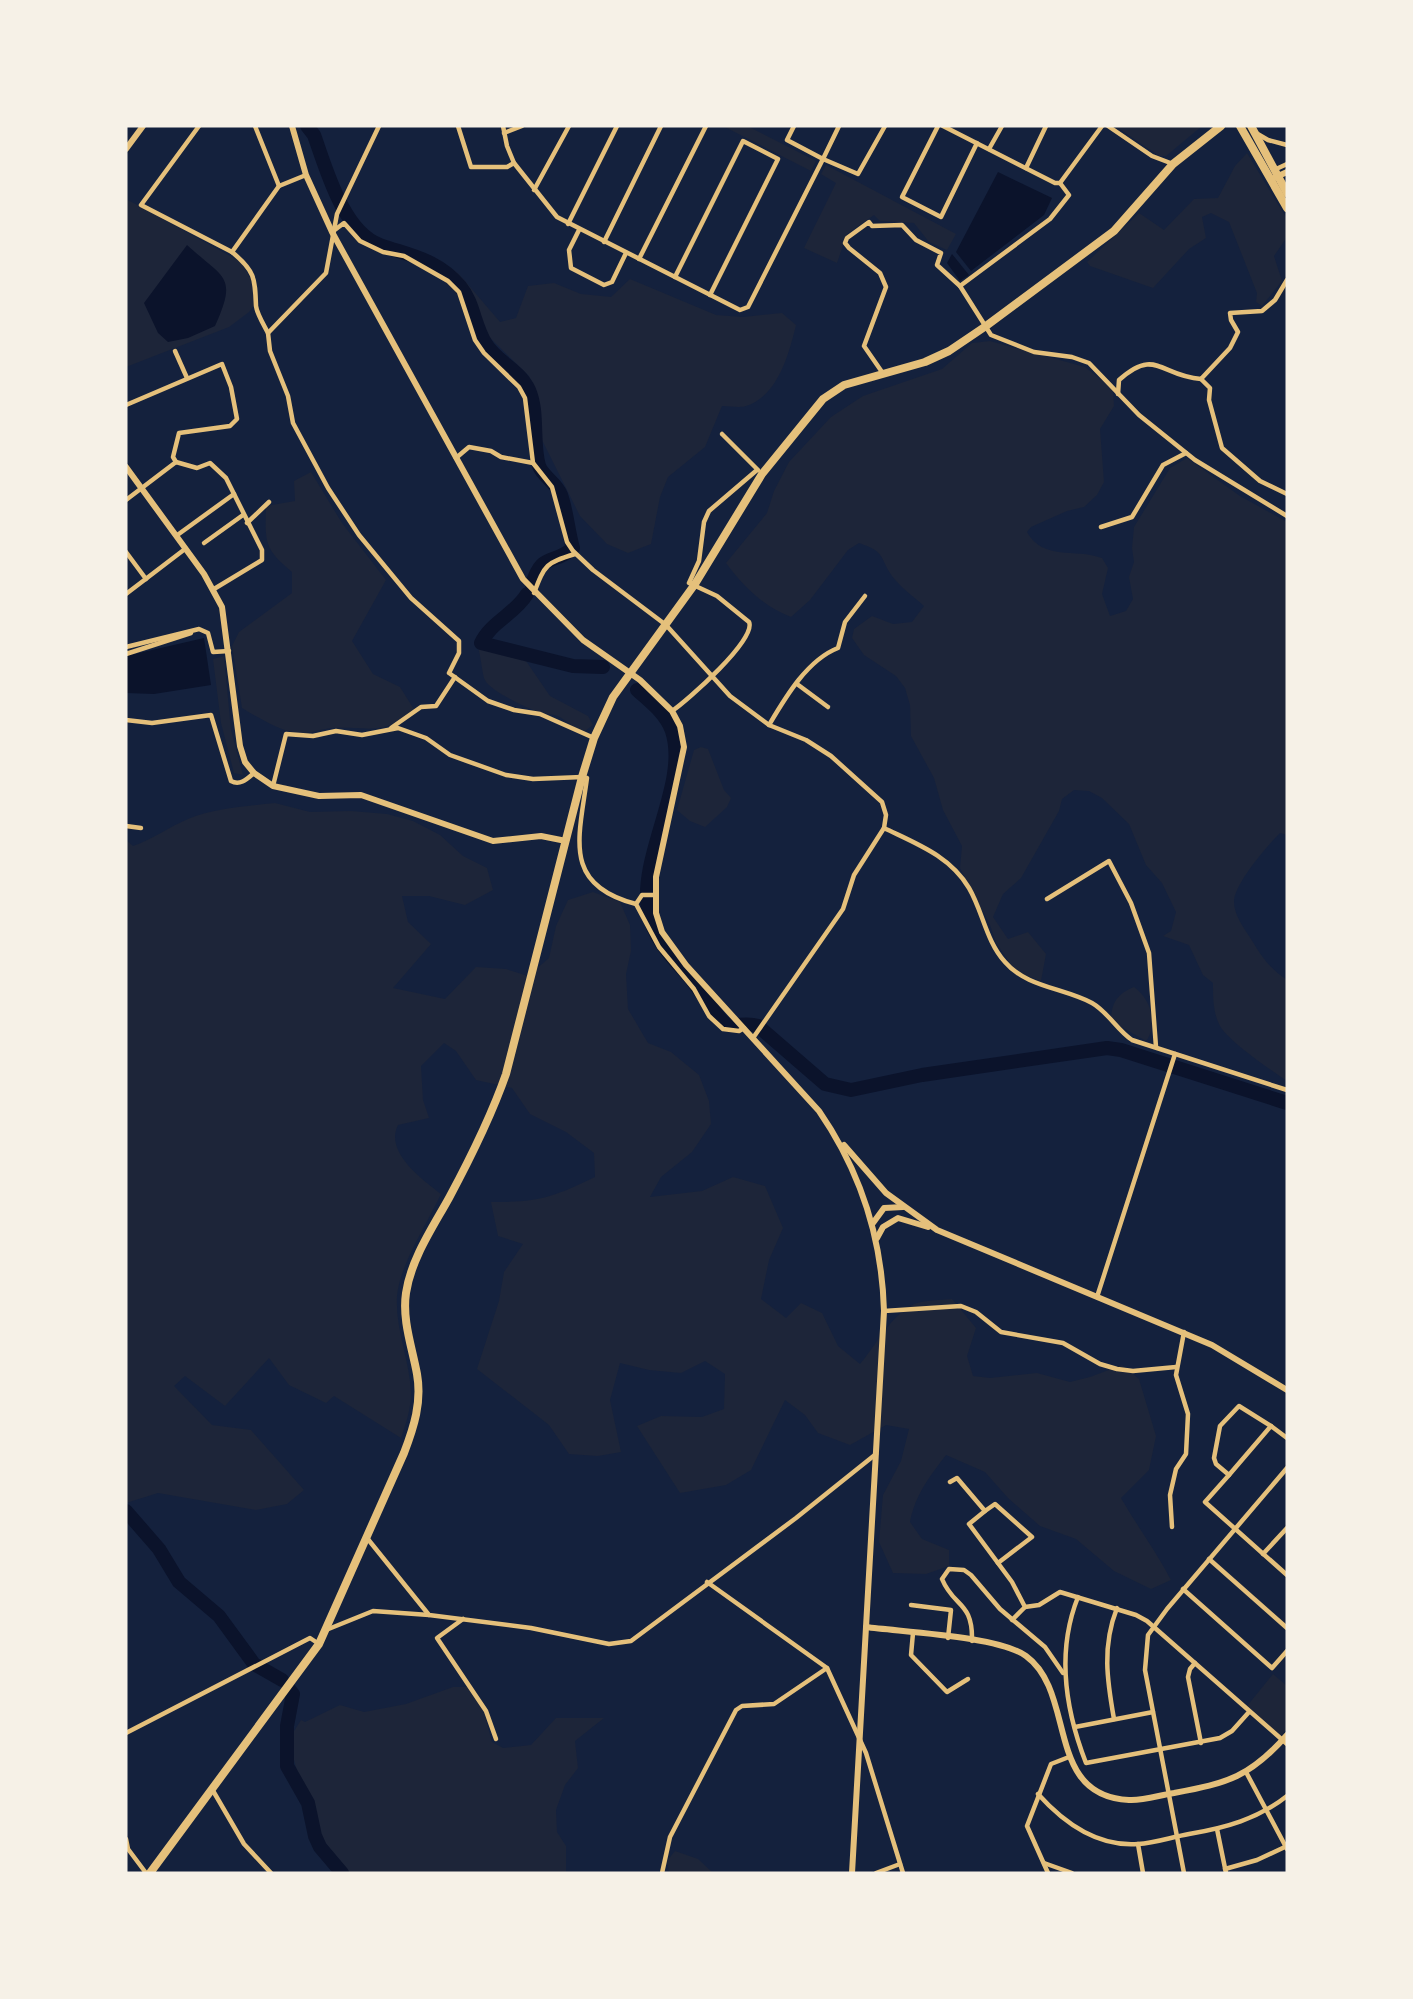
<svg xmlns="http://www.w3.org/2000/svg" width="1413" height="1999" viewBox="0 0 1413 1999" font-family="Manrope,sans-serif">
  <rect width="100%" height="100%" fill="#14213d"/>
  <g fill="#1d2539">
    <path d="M723 126H747L816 161 811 171Z"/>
    <path d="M1115 126H1202L1166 156H1159Z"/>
    <path d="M1247 153 1287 219V237L1274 256 1282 281 1262 306 1256 302 1257 293 1229 222 1211 213 1202 217 1206 238 1189 249 1153 288 1090 266 1087 262 1139 213 1164 230 1194 199 1218 198 1235 166Z"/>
    <path d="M826 165 956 234 947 250 929 242 914 223 880 221 874 215 847 234 837 263 804 248 836 183 821 174Z"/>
    <path d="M126 199 241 262 253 283 255 304 249 312 229 327 126 367Z"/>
    <path d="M441 261 459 274 500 322 516 318 528 286 554 283 581 294 611 297 630 279 716 315 743 317 782 313 796 325C789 354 778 396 746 406 740 408 729 406 722 406L705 447 668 477 660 497 651 544 628 553 607 544 580 516 536 428 537 399 529 376 481 329 459 297 436 273Z"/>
    <path d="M990 341 1085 367 1113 389 1114 406 1100 429 1104 482 1097 495 1084 507 1067 511 1031 527 1027 532C1043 561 1075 548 1102 558L1108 568 1102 594 1110 616 1126 611 1133 599 1129 577 1134 562 1132 548 1134 527 1170 468 1187 458 1240 496 1287 522V835L1280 833C1267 846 1234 884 1234 902 1234 915 1244 928 1251 939 1262 957 1269 968 1287 980V1081C1272 1071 1225 1039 1219 1024 1213 1012 1213 996 1213 983L1203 975 1189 945 1163 936 1171 931 1176 912 1162 883 1146 865 1129 824 1102 798 1089 791 1074 790 1062 799 1059 811 1021 878 1003 894 993 917 1008 939 1028 932 1046 954 1041 981 1016 972 996 943 990 925 960 868 962 846 943 810 934 778 911 736 910 705 905 688 896 676 864 655 852 638 854 629 872 616 893 624 912 622 924 606C914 597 900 587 892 576 879 557 886 552 859 543L848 550 810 600 791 617C763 606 744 587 726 563L767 513 774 491 789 462 831 417 863 396 942 369 972 343Z"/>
    <path d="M311 472 342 523 386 580 352 641 373 674 400 687 415 711C378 737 371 726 332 728 320 729 307 735 296 733 276 729 259 718 242 708L232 646 239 632 292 593V572C264 549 265 542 266 506L295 501 294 481Z"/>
    <path d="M477 644 524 658 550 696 588 716 593 725 585 731C571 728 569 722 558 716 552 714 545 714 539 712 527 708 490 691 485 680 482 674 481 655 477 644Z"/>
    <path d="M224 656 231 730 243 775 234 773 221 723 213 659Z"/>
    <path d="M701 747 708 749 724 790 731 798 727 807 705 827 690 821 677 810 694 750Z"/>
    <path d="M275 803 310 812 351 811 387 814 413 821 440 835 463 856 487 868 493 890 465 905 429 896H402L408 922 431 944 393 988 445 999 476 967 506 969 528 976 549 958 556 926 568 900 593 892 620 902 630 925 631 951 626 974 628 1009 648 1043 671 1052 699 1075 709 1101 711 1124 692 1152 661 1177 650 1197 702 1191 733 1177 765 1186 783 1228 769 1260 761 1299 786 1318 801 1303 822 1313 838 1346 860 1364C877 1344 890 1316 914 1304 924 1300 941 1300 952 1299L976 1328 967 1356 973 1376 990 1378 1037 1373 1070 1382 1090 1377 1122 1365 1139 1379 1156 1436 1149 1470 1121 1498C1137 1526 1156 1551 1171 1580L1151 1589 1114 1571 1076 1539 1040 1526 1008 1498 985 1472 946 1455C930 1476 915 1495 910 1522L922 1539 949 1550V1566L926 1574 893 1573 879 1542 883 1495 901 1461 909 1429 886 1425 850 1445 818 1433 805 1415 785 1400 751 1470 726 1485 680 1493 637 1426 661 1416 702 1417 724 1409 725 1374 705 1361 681 1373 649 1370 620 1363 610 1400 621 1452 598 1456 569 1454 549 1425 477 1369 499 1301 504 1272 523 1244 498 1236 491 1202C540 1202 551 1198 595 1177L594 1153 566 1132 530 1114 512 1088 476 1080 456 1051 444 1043 421 1066 423 1100 429 1118 398 1125C384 1152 423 1180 441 1194 427 1224 400 1264 397 1296 395 1330 410 1360 411 1393 411 1409 406 1424 401 1438L334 1396 326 1403 289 1385 269 1358 225 1406 185 1376 174 1386 212 1425 251 1430 304 1490 287 1504 256 1510 158 1493 126 1503V840L133 846C153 839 169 827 188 819 214 808 247 806 275 803Z"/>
    <path d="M1134 987C1150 998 1159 1024 1146 1041L1111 1021C1111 1003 1117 994 1134 987Z"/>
    <path d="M1273 1674 1287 1686V1729L1281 1736 1247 1706Z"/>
    <path d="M453 1687H469L484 1713 492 1742 503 1748 531 1745 556 1718H604L575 1741 578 1768 565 1785 556 1810 557 1832 566 1846V1873H341C311 1837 300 1784 289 1739L301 1720 305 1722 340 1705 364 1712 406 1704Z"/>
    <path d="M675 1851 698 1859 713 1873H669L667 1861Z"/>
  </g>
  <g fill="#0b132b">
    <path d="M998 172 1052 198 1044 215 971 271 956 252Z"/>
    <path d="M187 245C224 279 238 275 215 326L188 338 168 342 158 333 144 303Z"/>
    <path d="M952 254 969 275 960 281 947 263Z"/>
    <path d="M204 638 211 685 154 694 126 693V656Z"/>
  </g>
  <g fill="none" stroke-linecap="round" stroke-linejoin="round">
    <g stroke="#0b132b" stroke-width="14">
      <path d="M307 126 314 135C326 168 343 232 380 245 411 256 437 259 460 286 474 303 474 325 486 344 497 362 519 369 529 390 539 413 532 442 539 466 543 477 557 483 561 495 567 512 568 531 573 548 553 566 542 551 532 585"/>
      <path d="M527 594C515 614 491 622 481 643L573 666 603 667"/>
      <path d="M637 690C650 701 666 714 672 731 689 783 639 854 648 910 652 936 671 957 688 975 697 985 719 1022 727 1024 737 1027 746 1022 758 1026L825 1084 851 1090 922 1075 1107 1048 1121 1050 1287 1103"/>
      <path d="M126 1511 159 1549 179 1582 219 1616 254 1664 282 1680"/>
      <path d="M289 1689 293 1694 287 1726V1766L308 1803 315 1836 320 1847 342 1873"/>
    </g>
    <g stroke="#e5c07b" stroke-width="4.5">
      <path d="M199 126 141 205 232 252C255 271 255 278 256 306 257 314 264 325 268 333"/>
      <path d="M255 126 279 186"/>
      <path d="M379 126 337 214 326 273 268 333 270 351 288 396 293 423 328 488 359 535 411 598 459 641V653L449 673 488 701 514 710 540 714 594 738"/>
      <path d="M458 126 471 167H507L514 163"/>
      <path d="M503 126 507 146 514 163 557 217 740 310 748 307 823 159 787 140 794 126"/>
      <path d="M839 126 823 159 858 174 885 126"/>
      <path d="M938 126 902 197 941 217 977 143"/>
      <path d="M943 126 1055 183H1060L1102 126"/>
      <path d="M1108 126 1152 156 1173 164"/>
      <path d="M504 133 522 126"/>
      <path d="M1256 133 1268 140 1287 145"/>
      <path d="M989 149 1002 126"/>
      <path d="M1026 168 1046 126"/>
      <path d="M1274 170 1287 164"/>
      <path d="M1060 183 1069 195 1050 219 960 286 991 335 1034 352 1072 357 1089 363 1139 415 1195 460 1287 516"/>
      <path d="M534 190 569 126"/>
      <path d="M568 224 617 126"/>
      <path d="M579 230 569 250 571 268 604 285 612 282 626 253"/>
      <path d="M332 232 344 223 360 241 383 252 404 256 448 281 459 292 475 340 484 353 519 387 525 398 533 463 552 487 567 542 573 551 593 570 666 625 730 696 769 725 806 740 831 756 882 802 886 815 884 828 854 875 843 909 753 1038"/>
      <path d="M604 242 661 126"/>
      <path d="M232 252 279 186 306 175"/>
      <path d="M639 259 706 126"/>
      <path d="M675 277 743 141 778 159 710 295"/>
      <path d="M175 351 187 378"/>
      <path d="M882 372 864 346 886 287 880 273 849 248 845 243 847 238 869 222 872 226 902 225 916 240 941 253 937 265 960 286"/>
      <path d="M1201 379 1210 388 1209 400 1222 448 1260 481 1287 494"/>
      <path d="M1118 394 1119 380C1156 347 1160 376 1201 379L1230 348 1238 332 1231 320 1230 313 1262 311 1275 300 1287 280"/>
      <path d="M126 405 222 364 231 387 237 419 230 426 179 433 173 457 176 462"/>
      <path d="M722 434 758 470"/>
      <path d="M456 458 469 447 491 451 501 457 533 463"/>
      <path d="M176 462 197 468 210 463 226 478 262 550V560L214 589"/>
      <path d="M126 500 176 462"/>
      <path d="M247 523 269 502"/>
      <path d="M1101 527 1132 517 1163 465 1186 453"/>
      <path d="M176 536 234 494"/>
      <path d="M204 543 243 515"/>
      <path d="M126 552 146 579"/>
      <path d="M534 593C545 564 546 563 575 554"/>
      <path d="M126 594 185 549"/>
      <path d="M126 647 199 629 208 633 213 652 229 651"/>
      <path d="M126 654 191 633"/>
      <path d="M797 684 828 707"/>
      <path d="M672 711C687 701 757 639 749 622L717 596 689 583 699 561 704 522 709 511 757 470"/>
      <path d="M126 720 152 723 211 715 231 781C240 786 247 779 254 773"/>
      <path d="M769 725C785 698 807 660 838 648L845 622 865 596"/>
      <path d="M391 728 421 707 436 706 455 677"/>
      <path d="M273 786 286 734 313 736 336 731 362 735 398 728 426 738 450 755 506 775 533 779 582 777 587 778C579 838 562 885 636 904"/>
      <path d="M126 826 141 828"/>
      <path d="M884 828C917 844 950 856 969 888 983 912 986 941 1005 962 1026 987 1064 988 1092 1003 1108 1012 1117 1030 1132 1040L1287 1090"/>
      <path d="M654 895H642L636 904 659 947 694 989 709 1016 723 1029 739 1031 744 1028"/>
      <path d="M1047 899 1109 861 1131 903 1149 953 1156 1047"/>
      <path d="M1097 1297 1175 1054"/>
      <path d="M884 1311 961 1306 976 1312 1001 1332 1063 1343 1100 1364 1117 1369 1133 1371 1176 1367"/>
      <path d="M1271 1426 1239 1406 1220 1426 1214 1458 1216 1464 1229 1475 1205 1502 1287 1575"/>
      <path d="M1229 1475 1271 1426 1287 1438"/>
      <path d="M950 1482 957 1478 985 1511 995 1504 1032 1537 998 1563"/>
      <path d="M985 1511 969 1524 1012 1582 1025 1607 1012 1620"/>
      <path d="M1172 1527 1170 1495 1176 1469 1186 1454 1188 1414 1176 1375 1184 1332"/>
      <path d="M367 1538 429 1615 531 1628 609 1644 631 1641 796 1518 876 1454"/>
      <path d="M1263 1554 1287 1528"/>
      <path d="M1209 1559 1287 1628"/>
      <path d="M707 1582 827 1668 866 1753 903 1873"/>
      <path d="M1183 1589 1272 1668 1287 1651"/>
      <path d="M1078 1597C1056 1652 1065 1709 1086 1763L1220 1738 1232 1731 1249 1712"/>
      <path d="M911 1605 951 1610 948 1638"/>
      <path d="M1025 1607 1039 1605 1060 1592 1136 1615 1147 1621 1287 1744"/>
      <path d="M463 1619 437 1638 486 1711 496 1739"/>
      <path d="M326 1630 373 1611 429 1615"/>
      <path d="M913 1633 911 1655 947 1692 968 1679"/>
      <path d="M972 1641C973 1601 954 1608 942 1579L949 1569 964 1570 971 1575 1000 1609 1045 1647 1063 1673"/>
      <path d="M1195 1663 1190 1669 1188 1677 1201 1743"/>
      <path d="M1114 1719C1107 1680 1102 1646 1117 1608"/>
      <path d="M1075 1727 1153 1712"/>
      <path d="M126 1733 310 1638 319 1644"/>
      <path d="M1246 1772 1287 1849"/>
      <path d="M212 1789 244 1844 271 1873"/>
      <path d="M1038 1794C1064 1823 1098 1847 1138 1844 1155 1843 1172 1837 1189 1834 1225 1828 1258 1819 1287 1796"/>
      <path d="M1217 1829 1226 1873"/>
      <path d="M126 1839 128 1849 146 1873"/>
      <path d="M1138 1844 1143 1873"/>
      <path d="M1044 1863 1072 1873"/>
      <path d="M1225 1869 1257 1860 1287 1846"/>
      <path d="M662 1873 670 1837 736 1710 742 1706 774 1704 827 1668"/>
      <path d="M876 1873 900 1864"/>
      <path d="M1048 1873 1027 1826 1051 1764 1069 1757"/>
      <path d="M1184 1873 1145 1670 1148 1635 1167 1609 1287 1468"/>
    </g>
    <g stroke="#e5c07b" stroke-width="6">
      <path d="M292 126 306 175 332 232 523 579 583 640 640 680 672 711 680 726 684 747 656 877V913L662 932 686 965 819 1111C861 1172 882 1238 884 1311L852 1873"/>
      <path d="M126 149 143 126"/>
      <path d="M1274 178 1287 172"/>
      <path d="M126 467 204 574 222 607 240 746 245 762 254 773 273 786 319 796 361 795 493 841 541 836 566 841"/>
      <path d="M844 1145 886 1193 937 1230 1212 1345 1287 1390"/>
      <path d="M873 1223 884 1208 903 1207"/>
      <path d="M877 1238 883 1227 898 1218 928 1227"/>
      <path d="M866 1627C903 1632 998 1636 1026 1656 1077 1693 1044 1796 1129 1800 1143 1801 1160 1795 1174 1793 1228 1783 1250 1777 1287 1735"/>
    </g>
    <g stroke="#e5c07b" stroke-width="8">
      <path d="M1240 126 1287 208"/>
      <path d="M1251 126 1287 193"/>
      <path d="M150 1873 319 1644 404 1453C414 1427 422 1402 417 1374 412 1347 402 1320 406 1293 411 1259 433 1227 449 1198 471 1157 491 1117 506 1074L582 777 594 738 613 697 695 584 762 474 823 399 844 385 925 362 949 351 986 326 1114 231 1173 164 1221 126"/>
    </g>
  </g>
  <rect width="1413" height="1999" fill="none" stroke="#f6f1e7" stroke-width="255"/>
</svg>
